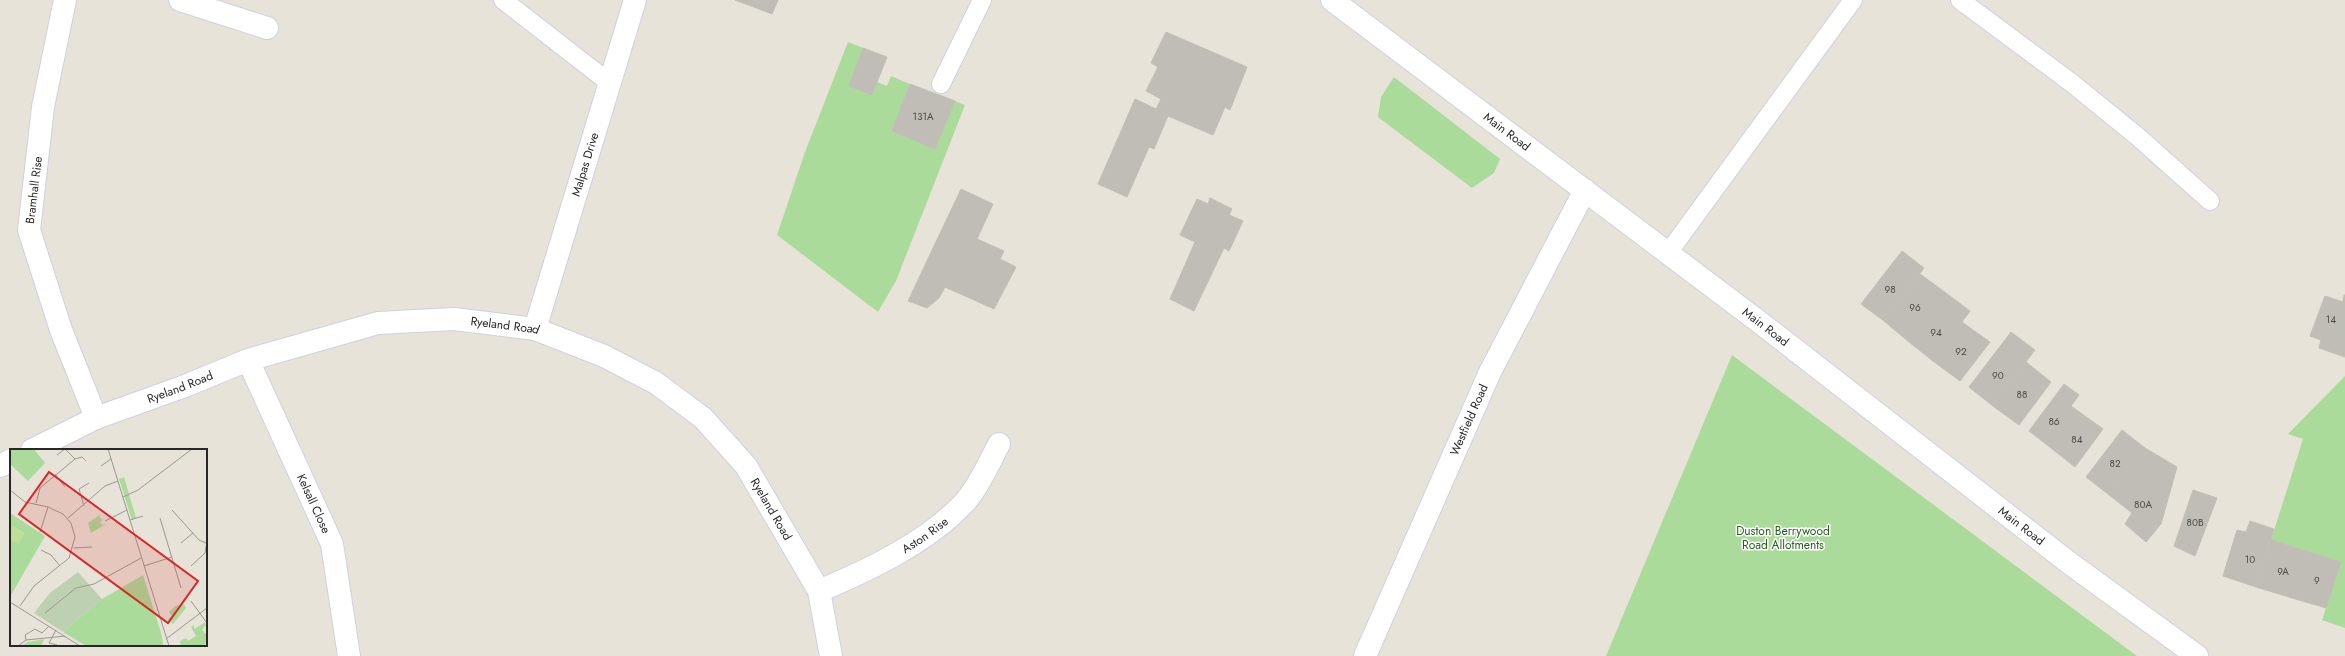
<svg xmlns="http://www.w3.org/2000/svg" width="2345" height="656" viewBox="0 0 2345 656" font-family="Jost,sans-serif">
  <rect width="100%" height="100%" fill="#e8e3d9"/>
  <g fill="#abdb9a">
    <path d="M848 42 863 48 849 86 872 95 877 82 887 86 891 76 910 84 892 131 935 149 955 101 965 105 896 281 878 312 777 235 805 152Z"/>
    <path d="M1394 77 1500 159 1494 173 1472 188 1378 117 1381 97Z"/>
    <path d="M1732 355 2137 656H1606Z"/>
    <path d="M2345 376V628L2322 620 2341 562 2271 540 2303 439 2288 434Z"/>
  </g>
  <g fill="#c0bcb6" stroke="#c3bfb3">
    <path d="M735 0H778L772 14Z"/>
    <path d="M1166 32 1247 67 1230 110 1225 107 1213 135 1168 116 1154 149 1149 147 1127 197 1098 184 1135 99 1156 109 1161 99 1146 91 1158 67 1151 63Z"/>
    <path d="M863 48 887 57 872 95 849 86Z"/>
    <path d="M910 84 955 101 935 149 892 131Z"/>
    <path d="M961 189 993 204 977 239 1004 251 1000 259 1016 267 994 309 945 287 939 298 927 308 908 301Z"/>
    <path d="M1210 198 1232 209 1229 215 1243 221 1229 251 1224 248 1194 311 1170 299 1195 242 1180 235 1197 199 1208 204Z"/>
    <path d="M1902 251 1924 268 1884 321 1861 304Z"/>
    <path d="M1920 274 1946 293 1909 342 1884 321Z"/>
    <path d="M1946 293 1970 311 1933 361 1909 342Z"/>
    <path d="M2344 295H2345V357L2319 348 2321 340 2310 336 2325 296 2343 302Z"/>
    <path d="M1962 322 1990 342 1960 381 1933 361Z"/>
    <path d="M2011 332 2035 350 1993 406 1969 387Z"/>
    <path d="M2026 362 2051 382 2019 425 1993 406Z"/>
    <path d="M2064 384 2079 395 2071 406 2078 411 2051 448 2029 431Z"/>
    <path d="M2078 411 2103 429 2075 467 2051 448Z"/>
    <path d="M2122 430 2145 448 2108 494 2086 477Z"/>
    <path d="M2145 448 2177 467 2161 524 2146 542 2125 524 2132 513 2108 494Z"/>
    <path d="M2193 490 2217 498 2195 556 2174 546Z"/>
    <path d="M2250 521 2274 529 2256 587 2223 576 2237 530 2246 532Z"/>
    <path d="M2271 540 2306 551 2292 598 2256 587Z"/>
    <path d="M2306 551 2341 562 2326 608 2292 598Z"/>
  </g>
  <g fill="none" stroke-linecap="round" stroke-linejoin="round">
    <g stroke="#cfd0df" stroke-width="20">
      <g id="service">
        <path d="M503 0 611 84"/>
        <path d="M1960 0 2073 84 2137 136 2210 201"/>
        <path d="M941 84 982 0"/>
        <path d="M1668 253 1853 0"/>
      </g>
    </g>
    <g stroke="#cfd0df" stroke-width="24">
      <g id="minor">
        <path d="M65 0 43 107 29 230 61 330 96 418"/>
        <path d="M180 0 267 28"/>
        <path id="s1" d="M535 329 635 0"/>
        <path id="s2" d="M248 360 332 544 349 656"/>
        <path id="s3" d="M32 450 96 418 185 386 248 360 378 323 454 319 535 329 604 356 656 383 703 418 746 466 819 591 831 656"/>
        <path d="M0 466 11 460"/>
        <path id="s4" d="M819 591C869 570 928 542 965 502 979 486 989 463 999 444"/>
        <path id="s5" d="M1365 656 1490 372 1585 190"/>
      </g>
    </g>
    <g stroke="#cfd0df" stroke-width="24">
      <g id="tertiary">
        <path id="s6" d="M1332 0 1758 321 2068 562 2197 656"/>
      </g>
    </g>
    <use href="#service" stroke="#fff" stroke-width="18"/>
    <use href="#minor" stroke="#fff" stroke-width="22"/>
    <use href="#tertiary" stroke="#fff" stroke-width="22"/>
  </g>
  <g text-anchor="middle" dominant-baseline="central" stroke-width="3" stroke-linejoin="round" paint-order="stroke">
    <g font-size="10" fill="#4d4c4b">
      <text x="923" y="116">131A</text>
      <text x="1890" y="289">98</text>
      <text x="1915" y="307">96</text>
      <text x="2331" y="319">14</text>
      <text x="1936" y="332">94</text>
      <text x="1961" y="351">92</text>
      <text x="1998" y="375">90</text>
      <text x="2022" y="394">88</text>
      <text x="2054" y="421">86</text>
      <text x="2077" y="439">84</text>
      <text x="2115" y="463">82</text>
      <text x="2143" y="504">80A</text>
      <text x="2195" y="522">80B</text>
      <text x="2250" y="559">10</text>
      <text x="2283" y="571">9A</text>
      <text x="2317" y="580">9</text>
    </g>
    <g font-size="12" fill="#272727" stroke="#fff">
      <text stroke="none"><textPath href="#s6" startOffset="219">Main Road</textPath></text>
      <text stroke="none"><textPath href="#s1" startOffset="172">Malpas Drive</textPath></text>
      <text transform="translate(34 190) rotate(-83)">Bramhall Rise</text>
      <text stroke="none"><textPath href="#s3" startOffset="497">Ryeland Road</textPath></text>
      <text stroke="none"><textPath href="#s6" startOffset="543">Main Road</textPath></text>
      <text stroke="none"><textPath href="#s3" startOffset="161">Ryeland Road</textPath></text>
      <text stroke="none"><textPath href="#s5" startOffset="258">Westfield Road</textPath></text>
      <text stroke="none"><textPath href="#s2" startOffset="158">Kelsall Close</textPath></text>
      <text stroke="none"><textPath href="#s3" startOffset="833">Ryeland Road</textPath></text>
      <text stroke="none"><textPath href="#s6" startOffset="867">Main Road</textPath></text>
      <text stroke="none"><textPath href="#s4" startOffset="120">Aston Rise</textPath></text>
    </g>
    <g font-size="12" fill="#275b1f" stroke="#fff">
      <text x="1783" y="531">Duston Berrywood<tspan x="1783" dy="14">Road Allotments</tspan></text>
    </g>
  </g>
  <g transform="translate(10 449)">
    <rect width="197" height="197" fill="#e8e3d9"/>
    <path d="M0 0H24L35 14 18 32 0 15ZM114 28 126 69 122 71 109 30ZM0 64 35 87 0 148ZM91 65 89 68 93 71 90 73 92 76 96 75 81 84 78 74ZM133 126 152 187 153 197H76L53 183 92 150ZM174 155 176 159 163 175 158 170 162 167 159 163 165 157ZM193 171 196 176 192 181 197 186 195 197H187L188 195 187 197H171L170 192 176 189 178 192 186 187 181 178 184 176V180L194 174ZM34 190 31 197H11L18 193Z" fill="#abdb9a"/>
    <path d="M68 123 92 150 53 183 24 164 40 144Z" fill="#bed0b2"/>
    <path d="M0 75 15 84 8 95 0 91Z" fill="#bbe196"/>
    <path fill="none" stroke="#9b9892" stroke-width="1" d="M98 0 159 197M65 10 72 8 76 12M91 17 101 10M45 25 55 38M0 41 15 53 38 58 53 65 61 74 65 88 59 109 24 137 10 157M113 48 128 41 182 0M26 54 30 39 65 10 55 0 47 6M74 57 69 40 79 34M162 61 189 91 196 94M58 69 95 37 108 32M150 69 171 139M120 71 133 67M95 72 117 61M30 83 38 58M171 94 183 84M64 99 82 98M31 101 41 106 50 117M134 117 162 108M181 117 195 104 197 93M181 152 197 174M0 153 70 197M35 164 66 139 84 135 131 109M46 181 39 194 47 196M156 190 197 159M16 191 15 186 25 180 32 184 39 177M8 197 16 191 55 187"/>
    <path fill="#d62828" fill-opacity="0.15" stroke="#d62828" stroke-width="2" d="M39 23 188 132 158 174 9 65Z"/>
    <rect width="197" height="197" fill="none" stroke="#272727" stroke-width="2"/>
  </g>
</svg>
